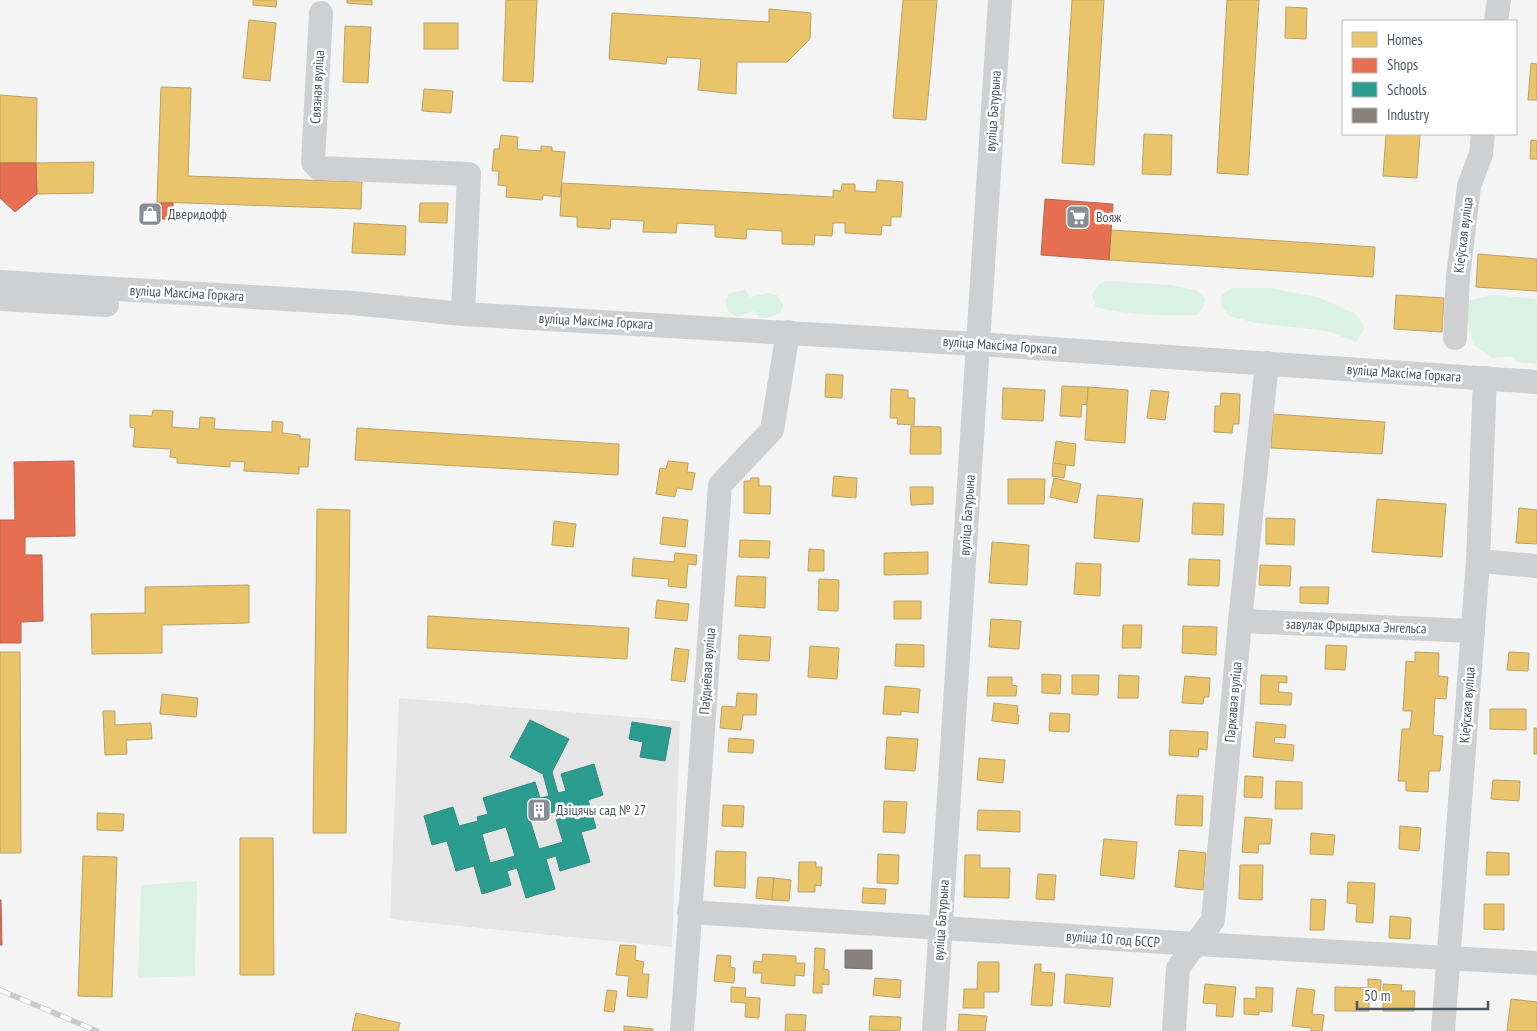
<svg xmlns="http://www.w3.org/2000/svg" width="1537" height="1031" viewBox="0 0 1537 1031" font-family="'PT Sans Narrow',sans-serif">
  <rect width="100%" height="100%" fill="#f4f4f4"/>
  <path fill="#e6e5e6" d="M399 698 680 721 672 947 390 919Z"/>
  <g fill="#d9f2e3">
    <path d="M1107 281 1171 285 1195 290 1205 298 1203 307 1197 315C1162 315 1130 316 1096 307L1092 295 1099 284Z"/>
    <path d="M1232 288H1269L1318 297 1354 313 1362 322 1364 330 1356 342 1328 331 1256 323 1229 316 1221 305 1222 295Z"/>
    <path d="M745 290 750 297 768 293 777 295 783 305 780 313 771 317 761 318 753 311 737 317 728 311 725 301 729 293Z"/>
    <path d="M1493 295 1537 299V364L1517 362 1513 356 1491 358 1473 344 1465 311 1470 300Z"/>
    <path d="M197 881 195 976 138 978 141 885Z"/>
  </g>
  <g fill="#e9c46a" stroke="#b9a367">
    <path d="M253 0H277L276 7 253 5Z"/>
    <path d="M347 0H372V5L347 3Z"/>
    <path d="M506 0H537L533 82 503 81Z"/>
    <path d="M903 0H937L926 120 893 118Z"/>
    <path d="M1072 0H1104L1094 165 1062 163Z"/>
    <path d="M1227 0H1259L1248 175 1217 173Z"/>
    <path d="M1286 7 1307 8 1306 39 1285 38Z"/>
    <path d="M769 9 811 13 810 39 787 62H737L736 94 698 90 701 59 667 57 666 64 609 59 612 13 769 22Z"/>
    <path d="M249 20 276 23 270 81 243 78Z"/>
    <rect x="424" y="23" width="34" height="26"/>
    <path d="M345 26 371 27 368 83 343 82Z"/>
    <path d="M1531 63 1537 64V100H1528Z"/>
    <path d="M161 87 191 88 188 176 362 182 361 209 157 202Z"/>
    <path d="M424 89 453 91 451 113 422 111Z"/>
    <path d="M0 95 37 98 36 163H0Z"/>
    <path d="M1144 134 1172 135 1171 175 1142 174Z"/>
    <path d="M1386 134H1420L1417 178 1383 176Z"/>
    <path d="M501 135 518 137 517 149 541 151V146L552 147V151L565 152 560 197 543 195 542 200 506 197 507 186 498 185 499 171H492L494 149H499Z"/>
    <path d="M1531 140 1537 141V159H1530Z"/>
    <path d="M94 162 93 193 37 194 36 163Z"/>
    <path d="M877 180 903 182 901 217H891V226L882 225 881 235 845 233V223H833L832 236 815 235 814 245 782 244V231L747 229 746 239 715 237V225L677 223 676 233 643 232 644 221 611 219 610 229 577 227V217L560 216 562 183 833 197V190L841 191 842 184H855V191L876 192Z"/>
    <path d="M420 203H448L447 223 419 222Z"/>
    <path d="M354 223 406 226 405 255 352 253Z"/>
    <path d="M1111 230 1375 247 1373 277 1109 260Z"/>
    <path d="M1478 254 1537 259V291L1476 287Z"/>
    <path d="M1396 295 1444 298 1442 332 1394 329Z"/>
    <path d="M826 374 843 375 842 398 825 397Z"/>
    <path d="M1062 386 1088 387 1087 405 1082 404 1081 417 1060 416Z"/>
    <path d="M1088 387 1128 390 1125 443 1085 440Z"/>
    <path d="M1003 388 1045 390 1043 421 1002 419Z"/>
    <path d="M891 389 908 390V398H915L914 425 897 424 898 418H890Z"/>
    <path d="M1151 390 1169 392 1165 420 1147 418Z"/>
    <path d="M1221 393 1240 394 1239 424H1233L1232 433 1214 432 1215 406H1220Z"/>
    <path d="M153 410 173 411 172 427 199 429 200 417 215 418 214 429 272 432V421L283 422 282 433 300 435V439H310L308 467H299V474L244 471 245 462 230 461V467L177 463V458L170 457 171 449 133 447 135 428 130 427V415L152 416Z"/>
    <path d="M1273 414 1385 422 1382 454 1271 448Z"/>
    <path d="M911 426 941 427V454H910Z"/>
    <path d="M357 428 619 444 618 475 355 460Z"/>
    <path d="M1056 441 1076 444 1074 466 1053 463Z"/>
    <path d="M668 461 688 463 687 472 695 473 692 490 677 488 675 497 656 494 660 468 666 469Z"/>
    <path d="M1053 463 1066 465 1064 478 1052 476Z"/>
    <path d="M834 476 857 478 856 498 832 496Z"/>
    <path d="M751 478H759V486H771L770 514 744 513V481H750Z"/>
    <path d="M1054 478 1081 484 1077 503 1050 497Z"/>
    <path d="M1008 479H1045L1044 504H1008Z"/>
    <path d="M910 487H933V504L911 505Z"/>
    <path d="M1097 495 1143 499 1139 542 1094 538Z"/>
    <path d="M1377 499 1446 504 1442 557 1372 552Z"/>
    <path d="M1193 503 1224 504 1223 535 1192 534Z"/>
    <path d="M1519 508 1537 510V544L1516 543Z"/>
    <path d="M317 509 350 510 346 833H313Z"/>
    <path d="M663 517 688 520 685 547 660 544Z"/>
    <path d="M1266 518 1295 519 1294 545 1266 544Z"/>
    <path d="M554 521 576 524 573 547 552 545Z"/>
    <path d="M740 540 770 541 769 558 739 557Z"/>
    <path d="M992 542 1029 545 1027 585 989 583Z"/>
    <path d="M809 549 824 550V571H808Z"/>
    <path d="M928 552V574L884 575V553Z"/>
    <path d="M675 553 697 555 696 565 688 564 686 588 668 586 669 579 632 576 633 558 674 562Z"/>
    <path d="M1189 559 1220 560 1219 586 1188 585Z"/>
    <path d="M1076 563 1101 564 1100 596 1074 594Z"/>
    <path d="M1260 565 1291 566 1290 586 1259 585Z"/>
    <path d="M737 576 766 577 765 608 735 606Z"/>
    <path d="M819 579 839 580 838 611 818 610Z"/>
    <path d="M249 585V623L162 625V653L92 654 91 614 145 613V587Z"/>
    <path d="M1300 587H1329L1328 604 1300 603Z"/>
    <path d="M657 600 689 604 687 621 655 618Z"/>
    <rect x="894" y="601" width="27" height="18"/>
    <path d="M428 616 629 628 627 659 427 648Z"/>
    <path d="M991 619 1021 621 1019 649 989 647Z"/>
    <path d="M1123 625H1142L1141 648H1122Z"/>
    <path d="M1183 626 1217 627 1216 655 1182 653Z"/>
    <path d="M739 635 771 637 769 661 738 659Z"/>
    <path d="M896 644 924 645V667L895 666Z"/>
    <path d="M1326 645 1347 646 1345 670 1325 669Z"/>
    <path d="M810 646 839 648 837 679 808 677Z"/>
    <path d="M675 648 689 650 685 682 671 680Z"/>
    <path d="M0 652H20L21 853H0Z"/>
    <path d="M1415 652 1439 653 1438 676 1448 677 1446 699 1435 698 1433 735 1443 736 1440 771H1429L1428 792 1406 791V781H1398L1402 729H1410L1412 711H1403L1406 661 1415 662Z"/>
    <path d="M1509 652 1529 653 1528 671 1507 670Z"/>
    <path d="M1042 674 1061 675 1060 694 1042 693Z"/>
    <path d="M1072 675H1099L1098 695 1072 694Z"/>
    <path d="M1119 675 1139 676 1138 698H1118Z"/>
    <path d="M1261 675 1287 676V683L1279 682 1278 692 1292 693 1291 705 1260 704Z"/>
    <path d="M1185 676 1210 678 1209 697H1204L1203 704 1182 703Z"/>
    <path d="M988 677H1012V685L1017 686 1016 696H987Z"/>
    <path d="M885 686 920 689 918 713 901 711V715L883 714Z"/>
    <path d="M737 693 757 694 756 715H743L741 730 720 728 722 706 736 707Z"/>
    <path d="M162 694 198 698 196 717 160 714Z"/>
    <path d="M994 703 1018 706 1017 715H1019L1018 724 992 721Z"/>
    <path d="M1490 709H1526V730L1490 729Z"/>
    <path d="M103 711H115V725L151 723 152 739 126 740 127 754 105 755Z"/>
    <path d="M1050 713 1070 714 1069 732 1049 731Z"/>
    <path d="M1256 722 1286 725 1285 738 1275 737 1274 743 1294 745 1293 761 1253 757Z"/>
    <rect x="1534" y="728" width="3" height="26"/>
    <path d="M1170 730 1208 732 1207 750 1199 749 1198 757 1169 755Z"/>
    <path d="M887 737 918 739 915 771 885 769Z"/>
    <path d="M729 738 754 740 753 753 728 752Z"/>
    <path d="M979 758 1005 760 1003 783 977 780Z"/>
    <path d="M1245 776 1263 777 1262 798 1244 797Z"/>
    <path d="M1493 780 1520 781 1519 801 1491 799Z"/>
    <path d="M1276 781 1302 782V809H1275Z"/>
    <path d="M1177 795 1203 796 1202 826 1175 825Z"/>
    <path d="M884 801 907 802 905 833 883 832Z"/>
    <path d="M723 805 744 806 743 827 722 826Z"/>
    <path d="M978 810 1020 811V832L977 830Z"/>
    <path d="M97 813 124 814 123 831 97 830Z"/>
    <path d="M1245 817 1272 819 1270 844H1259L1258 853 1242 852Z"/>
    <path d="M1400 826 1421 828 1419 851 1399 849Z"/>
    <path d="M1311 833 1335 835 1333 855 1310 854Z"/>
    <path d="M240 838H273L274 975H240Z"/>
    <path d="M1104 839 1137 842 1134 879 1100 875Z"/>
    <path d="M1179 850 1206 853 1203 890 1175 887Z"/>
    <path d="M716 851 746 852 745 888 714 886Z"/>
    <path d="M1487 852 1509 853V875H1486Z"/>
    <path d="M878 854 899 855 898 884 877 883Z"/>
    <path d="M965 855H980V868H1010L1009 898 964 897Z"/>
    <path d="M83 856 117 857 112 997 78 996Z"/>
    <path d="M799 862H816V867H822L821 886 815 885V892H798Z"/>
    <path d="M1240 865H1263L1262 900 1239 899Z"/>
    <path d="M1038 874 1056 875 1054 900 1036 899Z"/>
    <path d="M758 877 774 878 772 900 756 898Z"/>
    <path d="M774 878 791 880 789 901 772 900Z"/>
    <path d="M1348 882 1375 883 1373 923 1356 922 1357 904 1347 903Z"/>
    <path d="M863 888 886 889 885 904 862 903Z"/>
    <path d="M1311 899 1326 900 1324 930H1310Z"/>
    <path d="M1484 904H1504V930L1484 929Z"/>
    <path d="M1390 916 1411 918 1410 939 1389 938Z"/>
    <path d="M620 945 636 946 635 960 644 962 642 974H649L647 998 627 996 629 976 616 975Z"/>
    <path d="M815 948 825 949 824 969 829 970V985L822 984V993H813Z"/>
    <path d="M763 954 796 956V963H805L804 976 795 975V986L761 983 762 973H753L754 961 762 962Z"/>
    <path d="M717 955 731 956 730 967 735 968 734 983 714 981Z"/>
    <path d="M978 962H999V992H984V1008H963L964 989H977Z"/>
    <path d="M1035 964H1041V972L1055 973 1052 1006 1031 1005Z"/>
    <path d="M1066 974 1113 978 1110 1007 1064 1003Z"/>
    <path d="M875 978 901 980 900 998 873 995Z"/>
    <path d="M1368 979 1381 980 1380 999H1369V1011H1335V987L1368 988Z"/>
    <path d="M1205 984 1236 987 1233 1017 1216 1016 1217 1004 1203 1003Z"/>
    <path d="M1383 984 1402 985 1401 991H1415L1414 1011H1383Z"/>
    <path d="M731 987 746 988 745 997 760 998 759 1018 745 1017 746 1003 731 1002Z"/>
    <path d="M1256 987 1273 988 1272 1012 1259 1011V1015L1244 1014V998L1256 999Z"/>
    <path d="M1297 988 1315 990 1312 1014 1324 1015 1322 1031H1311V1028L1292 1026Z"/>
    <path d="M607 990 617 991 614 1012 604 1011Z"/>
    <path d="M1511 999 1537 1002V1031H1507Z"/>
    <path d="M356 1013 400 1023 398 1031H352Z"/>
    <path d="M786 1014 806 1015 805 1031H785Z"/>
    <path d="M959 1014 987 1016 985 1031H958Z"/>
    <path d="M870 1016 901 1017 900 1031 869 1030Z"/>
    <path d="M624 1026 653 1029V1031H624Z"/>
  </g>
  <g fill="#e76f51" stroke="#b86856">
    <path d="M0 163H36L37 194 15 212 0 198Z"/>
    <path d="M1045 199 1113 204 1109 260 1041 255Z"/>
    <path d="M144 203H173V219H143Z"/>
    <path d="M74 461 75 536 25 537V555H42L43 621 21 622V643H0V520H15L14 462Z"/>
    <path d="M0 900H1L2 945H0Z"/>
  </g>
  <g fill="#2a9d8f" stroke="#348881" fill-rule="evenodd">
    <path d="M530 720 569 739 552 772 558 793 566 791 561 774 594 764 603 795 588 800 596 828 581 832 590 862 560 871 556 856 546 859 555 889 526 898 517 868 507 871 511 885 482 894 474 866 456 871 447 841 432 845 424 816 453 807 459 826 478 821 477 817 488 814 483 798 535 782 540 798 549 796 543 774 510 757ZM554 812 563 842 539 849 530 820ZM506 827 515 856 490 863 482 834Z"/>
    <path d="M632 722 671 728 665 761 640 757 643 742 629 739Z"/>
  </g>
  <path fill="#8a817c" stroke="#777474" d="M845 950H872V969L845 968Z"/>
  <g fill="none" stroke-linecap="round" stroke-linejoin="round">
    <g stroke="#ced0d2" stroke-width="24">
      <path d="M321 13 313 162 318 168 469 174 463 314"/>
      <path d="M1496 21 1499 0"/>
      <path d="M0 282 353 303 463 314 977 344 1537 382"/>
      <path d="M0 299 107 305"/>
      <path d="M1455 338 1458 276 1469 186 1481 154 1483 134"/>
      <path d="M1478 561 1537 566"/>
      <path d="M1240 621 1473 631"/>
      <path d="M689 912 1196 944 1537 963"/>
      <path d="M682 1031 720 485 772 430 788 332"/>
      <path d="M934 1031 1000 0"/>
      <path d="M1174 1031 1178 968 1213 920 1240 621 1267 363"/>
      <path d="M1443 1031 1478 561 1485 378"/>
    </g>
    <g stroke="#c9cacc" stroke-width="5.5">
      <path id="rail" d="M0 990 97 1031"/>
    </g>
    <use href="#rail" stroke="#fff" stroke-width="4" stroke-dasharray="11" stroke-linecap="butt"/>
  </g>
  <defs>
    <g id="shop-square" transform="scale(1.25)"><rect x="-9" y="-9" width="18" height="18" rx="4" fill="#868d94" stroke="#fff"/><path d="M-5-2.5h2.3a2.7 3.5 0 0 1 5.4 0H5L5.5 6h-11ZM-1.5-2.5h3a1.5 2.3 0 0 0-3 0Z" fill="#fff"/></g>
    <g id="supermarket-square" transform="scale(1.25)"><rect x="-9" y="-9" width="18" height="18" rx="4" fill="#868d94" stroke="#fff"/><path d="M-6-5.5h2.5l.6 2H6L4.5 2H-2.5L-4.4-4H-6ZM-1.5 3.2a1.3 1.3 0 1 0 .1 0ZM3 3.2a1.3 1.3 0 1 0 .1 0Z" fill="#fff"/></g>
    <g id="building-square" transform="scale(1.25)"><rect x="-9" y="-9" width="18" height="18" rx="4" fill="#868d94" stroke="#fff"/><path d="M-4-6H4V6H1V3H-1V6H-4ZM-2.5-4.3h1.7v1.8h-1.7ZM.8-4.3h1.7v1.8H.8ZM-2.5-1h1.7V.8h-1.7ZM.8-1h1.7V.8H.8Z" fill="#fff"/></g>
  </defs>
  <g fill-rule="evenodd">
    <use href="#shop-square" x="150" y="214"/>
    <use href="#supermarket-square" x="1078" y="217"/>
    <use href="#building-square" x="539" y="810"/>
  </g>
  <g text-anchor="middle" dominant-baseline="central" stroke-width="5" stroke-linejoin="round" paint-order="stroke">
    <g font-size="14" fill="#4a5661" stroke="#fff">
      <text transform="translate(317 87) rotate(-87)">Связная вуліца</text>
      <text transform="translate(993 111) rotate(-86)">вуліца Батурына</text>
      <text transform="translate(1463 235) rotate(-83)">Кіеўская вуліца</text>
      <text transform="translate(187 293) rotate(3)">вуліца Максіма Горкага</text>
      <text transform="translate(596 321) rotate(3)">вуліца Максіма Горкага</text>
      <text transform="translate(1000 345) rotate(4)">вуліца Максіма Горкага</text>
      <text transform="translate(1404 373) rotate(4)">вуліца Максіма Горкага</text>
      <text transform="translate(967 515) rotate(-86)">вуліца Батурына</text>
      <text transform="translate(1356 626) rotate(2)">завулак Фрыдрыха Энгельса</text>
      <text transform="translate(707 671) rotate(-86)">Паўднёвая вуліца</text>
      <text transform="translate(1233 702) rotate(-85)">Паркавая вуліца</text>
      <text transform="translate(1467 705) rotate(-86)">Кіеўская вуліца</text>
      <text transform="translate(941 920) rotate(-86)">вуліца Батурына</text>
      <text transform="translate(1113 939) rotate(4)">вуліца 10 год БССР</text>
    </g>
    <g font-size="14" fill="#4a5661" stroke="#fff" text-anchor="start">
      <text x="168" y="214">Дверидофф</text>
      <text x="1096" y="217">Вояж</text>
      <text x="556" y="810">Дзіцячы сад № 27</text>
    </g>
  </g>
  <rect x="1342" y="20" width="175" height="115" fill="#ffffff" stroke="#b7bbc0"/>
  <rect x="1352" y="32" width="25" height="15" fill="#e9c46a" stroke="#b7bbc0"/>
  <text x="1387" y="45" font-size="15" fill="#4a5661">Homes</text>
  <rect x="1352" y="58" width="25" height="15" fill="#e76f51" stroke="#b7bbc0"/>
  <text x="1387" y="70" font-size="15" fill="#4a5661">Shops</text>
  <rect x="1352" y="82" width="25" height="15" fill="#2a9d8f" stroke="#b7bbc0"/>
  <text x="1387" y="95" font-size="15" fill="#4a5661">Schools</text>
  <rect x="1352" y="108" width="25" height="15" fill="#8a817c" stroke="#b7bbc0"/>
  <text x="1387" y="120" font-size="15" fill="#4a5661">Industry</text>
  <path d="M1357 1001v8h131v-8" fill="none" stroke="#4a5661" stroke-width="2.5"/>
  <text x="1364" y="1001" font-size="15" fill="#4a5661" stroke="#ffffff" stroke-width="4" paint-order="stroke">50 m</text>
</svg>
